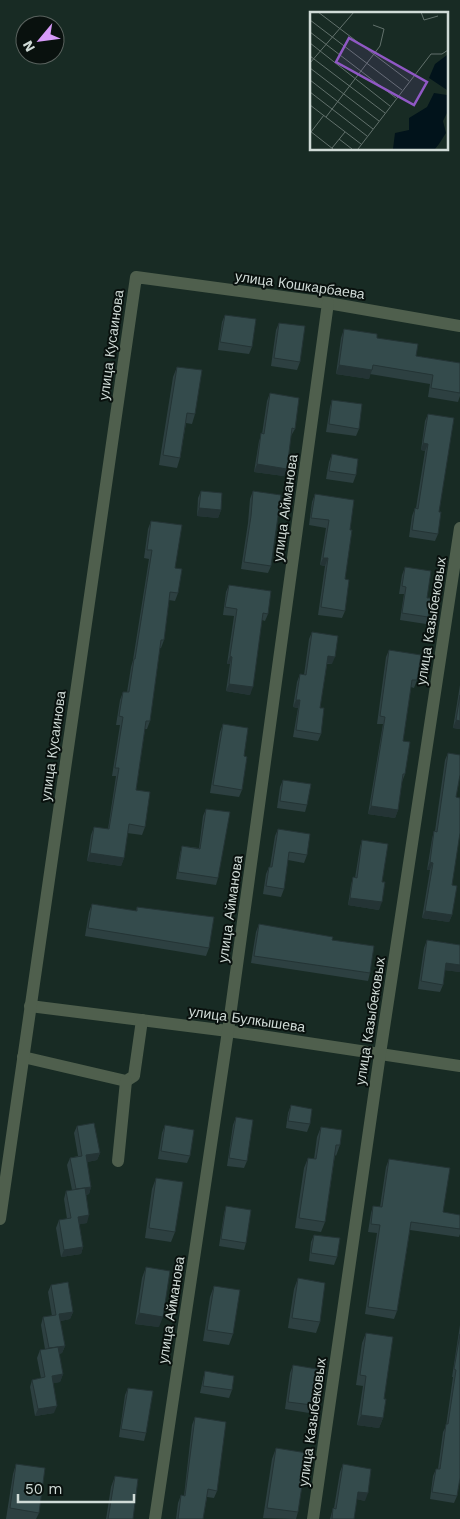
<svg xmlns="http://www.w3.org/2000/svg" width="460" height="1519" viewBox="0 0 460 1519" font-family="'Work Sans',sans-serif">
  <rect width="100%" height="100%" fill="#182b24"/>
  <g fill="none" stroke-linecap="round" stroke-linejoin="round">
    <g stroke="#4f5f4d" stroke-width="12">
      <path d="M30 1006 228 1031 460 1066"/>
      <path d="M23 1057 126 1081 134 1076 142 1020"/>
      <path d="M118 1161 126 1081"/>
      <path d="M0 1219 136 277 328 303 460 326"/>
      <path d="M155 1519 228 1031 328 303"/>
      <path d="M313 1519 380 1054 460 528"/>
    </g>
  </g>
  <g fill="#2d4041">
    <path d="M225 315 252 347 249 354 218 350 222 322Z"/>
    <path d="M279 323 300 362 297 370 271 366 276 330Z"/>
    <path d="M344 329 377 338 416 356 460 363V396L458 402 428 397 430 384 370 374 369 379 336 374 341 338Z"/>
    <path d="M177 367 195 414 192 424 186 423 180 458 177 468 159 465 173 377Z"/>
    <path d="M270 393 295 429 291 436 284 476 254 472 259 441 262 434 267 401Z"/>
    <path d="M332 400 359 429 356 436 326 432 330 407Z"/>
    <path d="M428 414 439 512 438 534 435 541 409 537 412 516 415 508H416L425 451 421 450 425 421Z"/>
    <path d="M332 454 356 475 353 483 326 479 329 462Z"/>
    <path d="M201 491 221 510 218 518 197 516 198 498Z"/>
    <path d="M253 491 271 566 268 573 241 569 248 523 250 499Z"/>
    <path d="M315 494 350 530 345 579V611L342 618 318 615 325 566 320 565 326 528 309 525 312 502Z"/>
    <path d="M151 521 175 568 178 593 175 601 169 600 164 640 161 648H160L150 721 147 729H145L136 790 145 827 142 835 127 833 124 858 121 866 87 861 91 835 94 827 108 829 116 776H112L120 725H116L120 700 123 692H127L131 667 133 660 149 559 144 558 148 529Z"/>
    <path d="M405 567 428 617 426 624 400 620 404 594H399L402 575Z"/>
    <path d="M229 585 268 614 265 621 262 620 250 695 226 691 230 664H227L234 616 223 615 226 592Z"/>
    <path d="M312 632 332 664H327L320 708 321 734 318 741 293 737 298 708 293 707 297 682 300 674 304 675 309 639Z"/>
    <path d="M389 650 417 680 414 688 411 687 403 741 405 774 402 782 398 810 395 818 368 814 383 724H377L386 657Z"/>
    <path d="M460 685V729L453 728Z"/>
    <path d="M223 724 244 756 242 790 239 797 210 793 220 732Z"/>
    <path d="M448 753 459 782 456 797 452 885V915L449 922 422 918 430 870H427L432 839 434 831H435L445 760Z"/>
    <path d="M283 780 307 805 305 812 277 808 280 787Z"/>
    <path d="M206 809 218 878 216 885 176 879 180 854 182 846 199 848 203 816Z"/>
    <path d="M278 829 307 855 304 863 288 860 284 889 281 897 263 894 266 874 269 867H270L275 836Z"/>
    <path d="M362 840 382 882 379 910 348 905 351 885 353 877 355 878 360 847Z"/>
    <path d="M92 904 136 911 137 907 209 948 206 956 85 936 89 912Z"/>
    <path d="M259 924 332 940 370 973 368 981 251 963 256 932Z"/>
    <path d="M427 940 460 945V972L445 970 443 985 440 992 418 989 424 948Z"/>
    <path d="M291 1105 310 1124 307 1132 286 1128 288 1113Z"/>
    <path d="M236 1117 247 1161 244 1168 227 1166 233 1125Z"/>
    <path d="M165 1125 190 1156 187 1163 158 1159 162 1133Z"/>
    <path d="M77 1126 100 1153 97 1160 87 1162 91 1187 89 1194 86 1195 87 1223 79 1224 83 1247 81 1254 61 1257 56 1228 59 1220 67 1219 64 1199 66 1191 72 1190 67 1165 70 1158 78 1156 74 1133Z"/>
    <path d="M321 1127 340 1145 336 1156 335 1155 325 1222 321 1232 295 1228 304 1168 308 1158 314 1159 317 1137Z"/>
    <path d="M389 1159 443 1212 460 1215V1234L459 1237 410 1230 397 1311 394 1319 365 1314 377 1233 368 1232 371 1213 373 1206 380 1207 386 1167Z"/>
    <path d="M156 1178 175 1232 171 1242 145 1238 152 1189Z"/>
    <path d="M226 1206 246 1243 244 1250 219 1246 224 1214Z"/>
    <path d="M314 1235 337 1257 334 1265 309 1261 311 1242Z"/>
    <path d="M146 1267 159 1327 135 1324 142 1278Z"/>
    <path d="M298 1278 320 1322 316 1333 288 1328 294 1289Z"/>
    <path d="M51 1285 73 1312 70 1319 60 1321 65 1346 62 1353 59 1354 63 1374 60 1382 53 1383 54 1413 35 1416 30 1387 32 1380 41 1378 37 1358 40 1350 45 1349 41 1325 43 1317 52 1316 48 1292Z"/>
    <path d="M214 1286 233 1334 229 1345 203 1341 210 1297Z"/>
    <path d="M460 1325V1478L457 1496 454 1503 430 1499 433 1476 436 1469H438L443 1432 446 1426 453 1377H452Z"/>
    <path d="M366 1333 384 1399 383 1418 379 1428 357 1425 363 1386 356 1385 362 1343Z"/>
    <path d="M293 1365 312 1405 309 1413 285 1409 290 1373Z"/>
    <path d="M205 1371 232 1390 229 1398 200 1393 203 1379Z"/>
    <path d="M128 1388 146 1433 144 1441 119 1437 125 1395Z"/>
    <path d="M195 1417 217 1491 214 1498 207 1497 203 1519H176L178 1503 181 1495 184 1496 192 1425Z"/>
    <path d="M276 1448 298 1512 296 1519 263 1518 272 1459Z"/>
    <path d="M16 1464 39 1513 36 1519H6L13 1474Z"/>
    <path d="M343 1464 365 1501 357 1499 354 1519H330L333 1508H334L340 1472Z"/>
    <path d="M115 1476 133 1519H106L111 1487Z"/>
  </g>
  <g fill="#243435">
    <path d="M339 365 372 370 369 379 336 374Z"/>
    <path d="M423 443 428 444 425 451 421 450Z"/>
    <path d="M257 464 287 469 284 476 254 472Z"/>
    <path d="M199 508 221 510 218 518 197 516Z"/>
    <path d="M323 558H328L325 566 320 565Z"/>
    <path d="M230 656 232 657 230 664H227Z"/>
    <path d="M328 656 335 657 332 664 325 663Z"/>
    <path d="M229 684 253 687 250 695 226 691Z"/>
    <path d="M296 700H300L298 708 293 707Z"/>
    <path d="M456 720 460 721V729L453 728Z"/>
    <path d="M371 806 398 810 395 818 368 814Z"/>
    <path d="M90 853 124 858 121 866 87 861Z"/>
    <path d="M430 862 433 863 430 870H427Z"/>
    <path d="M350 898 382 902 379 910 348 905Z"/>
    <path d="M425 911 452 915 449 922 422 918Z"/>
    <path d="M446 963 460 965V972L443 970Z"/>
    <path d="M100 1153 97 1160 83 1163 86 1155Z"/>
    <path d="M91 1187 89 1194 73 1197 76 1189Z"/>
    <path d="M89 1215 87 1223 76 1225 78 1217Z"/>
    <path d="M83 1247 81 1254 61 1257 64 1250Z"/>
    <path d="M73 1312 70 1319 57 1322 59 1314Z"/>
    <path d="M139 1313 163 1317 159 1327 135 1324Z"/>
    <path d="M65 1346 62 1353 46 1356 49 1348Z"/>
    <path d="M63 1374 60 1382 49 1384 52 1376Z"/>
    <path d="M57 1406 54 1413 35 1416 38 1409Z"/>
    <path d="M361 1415 383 1418 379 1428 357 1425Z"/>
    <path d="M358 1492 368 1493 365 1501 356 1499Z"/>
  </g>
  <g fill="#344b4c" stroke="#243435">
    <path d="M225 315 256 319 252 347 220 342Z"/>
    <path d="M279 323 305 326 300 362 274 358Z"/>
    <path d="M344 329 377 334V338L418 344 416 356 460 363V393L431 388 433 375 373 365 372 370 339 365Z"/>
    <path d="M177 367 202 370 195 414 187 413 180 458 163 455Z"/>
    <path d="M270 393 299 398 295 429 292 428 287 469 257 464 261 433 264 434Z"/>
    <path d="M332 400 362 404 359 429 329 424Z"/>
    <path d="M428 414 454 418 439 512H441L438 534 412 530 415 508 418 509 428 444 423 443Z"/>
    <path d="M332 454 358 459 356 475 329 471Z"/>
    <path d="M201 491 222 493 221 510 199 508Z"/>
    <path d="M253 491 281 495 271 566 244 562 251 516Z"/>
    <path d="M315 494 354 500 350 530H352L345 579 349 580 345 611 321 607 328 558H323L329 520 311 518Z"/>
    <path d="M151 521 182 525 175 568 182 569 178 593 170 592 164 640H161L150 721H146L136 790 150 792 145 827 129 824 124 858 90 853 94 827 109 829 119 768H115L123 717 119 716 123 692H129L134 659H135L152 550H147Z"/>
    <path d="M405 567 431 571 427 598H431L428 617 402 613 406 587 402 586Z"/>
    <path d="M229 585 271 591 268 614 263 613 253 687 229 684 232 657 230 656 237 609 225 607Z"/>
    <path d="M312 632 338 636 335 657 328 656 320 708H324L321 734 296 730 300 700H296L300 674 306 675Z"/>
    <path d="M389 650 421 655 417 680H412L403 741 410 742 405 774H403L398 810 371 806 385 717 380 716Z"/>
    <path d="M460 695V721L456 720Z"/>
    <path d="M223 724 248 728 244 756 247 757 242 790 213 785Z"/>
    <path d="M448 753 460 755V775L456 797 460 798V833L452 885 457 886 452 915 425 911 433 863 430 862 434 831 437 832Z"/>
    <path d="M283 780 311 784 307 805 280 801Z"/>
    <path d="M206 809 230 812 218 878 178 872 182 846 200 849Z"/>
    <path d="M278 829 310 834 307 855 289 852 284 889 266 886 269 867H272Z"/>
    <path d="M362 840 388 844 382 882H385L382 902 350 898 353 877 357 878Z"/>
    <path d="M92 904 137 911V907L214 917 209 948 88 928Z"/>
    <path d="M259 924 333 937 332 940 374 946 370 973 254 956Z"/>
    <path d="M427 940 460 945V965L446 963 443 985 421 981Z"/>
    <path d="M291 1105 312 1109 310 1124 288 1121Z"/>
    <path d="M236 1117 253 1120 247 1161 229 1158Z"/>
    <path d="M94 1123 100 1153 86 1155 91 1187 76 1189 70 1158 82 1156 77 1126Z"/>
    <path d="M165 1125 194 1130 190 1156 161 1151Z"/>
    <path d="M321 1127 342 1130 340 1145H336L325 1222 299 1218 308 1158 316 1159Z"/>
    <path d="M389 1159 450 1168 443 1212 460 1215V1229L411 1222 397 1311 368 1307 380 1225 371 1224 373 1206 382 1207Z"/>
    <path d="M156 1178 183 1182 175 1232 149 1228Z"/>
    <path d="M85 1188 89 1215 78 1217 83 1247 64 1250 59 1220 71 1218 66 1191Z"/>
    <path d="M226 1206 251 1210 246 1243 221 1239Z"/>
    <path d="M314 1235 340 1238 337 1257 311 1253Z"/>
    <path d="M146 1267 170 1271 163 1317 139 1313Z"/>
    <path d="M298 1278 325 1283 320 1322 292 1318Z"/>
    <path d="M68 1282 73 1312 59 1314 65 1346 49 1348 43 1317 56 1315 51 1285Z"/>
    <path d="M214 1286 240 1290 233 1334 207 1330Z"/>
    <path d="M366 1333 393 1337 384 1399H386L383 1418 361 1415 366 1376 360 1375Z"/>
    <path d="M460 1334V1478L457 1496 432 1492 436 1469H440L446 1424H448L456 1370 454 1369Z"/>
    <path d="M58 1347 63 1374 52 1376 57 1406 38 1409 32 1380 45 1377 40 1350Z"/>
    <path d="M293 1365 317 1369 312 1405 288 1402Z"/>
    <path d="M205 1371 234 1376 232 1390 203 1386Z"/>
    <path d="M128 1388 153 1391 146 1433 121 1429Z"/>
    <path d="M195 1417 226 1422 217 1491 208 1489 203 1519H178L181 1495 185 1496Z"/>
    <path d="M276 1448 307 1453 298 1512 267 1508Z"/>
    <path d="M16 1464 45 1468 39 1513 10 1508Z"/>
    <path d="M343 1464 371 1469 368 1493 358 1492 354 1519H332L333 1508 336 1509Z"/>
    <path d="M115 1476 138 1479 133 1519H108Z"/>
  </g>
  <g text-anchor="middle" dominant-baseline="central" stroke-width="4" stroke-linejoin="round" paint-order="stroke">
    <g font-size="14" fill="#d0dbd7" stroke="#09110e">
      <text transform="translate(300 285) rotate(8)">улица Кошкарбаева</text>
      <text transform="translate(111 345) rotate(-82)">улица Кусаинова</text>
      <text transform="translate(285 508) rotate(-82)">улица Айманова</text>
      <text transform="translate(431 621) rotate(-81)">улица Казыбековых</text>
      <text transform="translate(53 746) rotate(-82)">улица Кусаинова</text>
      <text transform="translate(230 909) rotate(-82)">улица Айманова</text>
      <text transform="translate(247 1019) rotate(8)">улица Булкышева</text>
      <text transform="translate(370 1021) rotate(-81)">улица Казыбековых</text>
      <text transform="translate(171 1310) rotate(-81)">улица Айманова</text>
      <text transform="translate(312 1422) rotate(-82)">улица Казыбековых</text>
    </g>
  </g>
  <g transform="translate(310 12)">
    <rect width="138" height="138" fill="#182b24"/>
    <path d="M137 43V78L119 66 125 52ZM124 81 137 83V101L133 109 136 121 129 132 125 137H83L85 121 99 118V106L117 95Z" fill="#01131b"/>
    <path fill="none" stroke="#62716c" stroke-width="1" d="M8 0 99 69M111 0 114 8 128 4M0 8 92 78M0 20 86 86M0 31 80 94M0 44 75 101M0 51 44 0M0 56 69 109M0 68 63 117M0 80 57 124M0 93 51 132M16 105 70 34 74 17 63 13M0 119 23 137M1 120 14 103M29 127 42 137M22 136 35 120M48 137 121 42H132L138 38"/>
    <path fill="#9058c5" fill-opacity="0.15" stroke="#9058c5" stroke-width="2.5" d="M39 26 117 70 104 93 26 50Z"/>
    <rect width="138" height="138" fill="none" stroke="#d0dbd7" stroke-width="2.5"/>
  </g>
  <g transform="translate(40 40) rotate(241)"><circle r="24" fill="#09110e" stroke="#59625e"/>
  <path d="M0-4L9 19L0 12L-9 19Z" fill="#d79bf9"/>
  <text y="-8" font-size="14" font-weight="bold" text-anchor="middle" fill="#d0dbd7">N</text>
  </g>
  <path d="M18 1494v8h116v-8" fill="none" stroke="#d0dbd7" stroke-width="2.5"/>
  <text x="25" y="1494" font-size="15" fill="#d0dbd7" stroke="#09110e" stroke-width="4" paint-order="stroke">50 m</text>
</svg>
